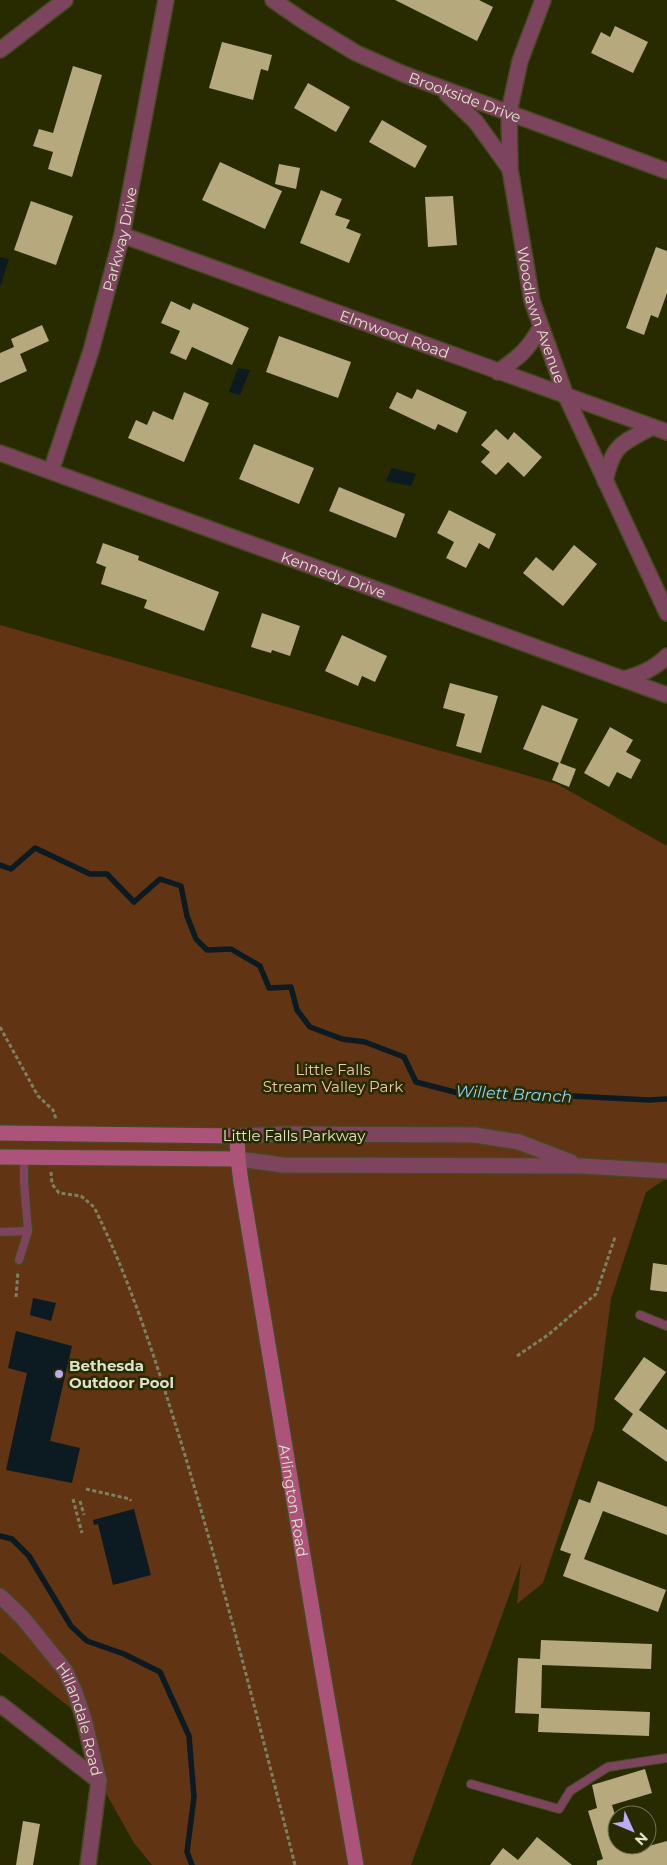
<svg xmlns="http://www.w3.org/2000/svg" width="667" height="1865" viewBox="0 0 667 1865" font-family="Montserrat,sans-serif">
  <rect width="100%" height="100%" fill="#282b00"/>
  <path fill="#613413" d="M0 625 557 784 667 846V1178L646 1192 611 1299 594 1428 543 1583 517 1604 521 1563 411 1865H152L134 1843 99 1781 82 1717 0 1652Z"/>
  <g fill="#0c1a21">
    <path d="M0 257 9 259 0 287Z"/>
    <path d="M238 368 250 370 240 395 229 392Z"/>
    <path d="M392 468 416 474 411 486 386 481Z"/>
    <path d="M33 1298 56 1303 51 1321 30 1315Z"/>
    <path d="M16 1331 72 1346 50 1441 80 1448 72 1483 6 1470 27 1373 8 1368Z"/>
    <path d="M134 1509 151 1575 113 1585 98 1524 94 1525 93 1520Z"/>
  </g>
  <g fill="none" stroke-linecap="round" stroke-linejoin="round">
    <g stroke="#0c1a21" stroke-width="5.5">
      <path d="M0 865 11 869 35 848 90 874H107L134 902 160 879 181 886 187 916 196 939 207 950 231 949 260 966 269 988 291 987 297 1010 310 1027 342 1039 365 1042 404 1057 416 1082 458 1093 492 1096H572L649 1100 667 1099"/>
      <path d="M0 1536 12 1539 29 1556 71 1626 87 1641 124 1654 160 1672 189 1736 194 1797 187 1852 192 1865"/>
    </g>
  </g>
  <g fill="#b6a97d">
    <path d="M395 0H479L493 7 477 41Z"/>
    <path d="M615 26 648 42 633 73 591 53 601 32 610 37Z"/>
    <path d="M222 42 272 55 268 71 261 69 253 100 209 88Z"/>
    <path d="M73 66 102 75 72 177 48 169 53 152 33 146 39 129 53 133Z"/>
    <path d="M308 83 350 107 336 132 294 108Z"/>
    <path d="M382 120 427 146 415 168 369 142Z"/>
    <path d="M220 162 282 191 265 229 202 200Z"/>
    <path d="M279 164 300 168 296 189 275 184Z"/>
    <path d="M321 190 342 199 335 215 350 220 346 228 361 234 349 263 300 243Z"/>
    <path d="M453 196 457 245 428 247 425 197Z"/>
    <path d="M31 201 73 216 56 265 14 250Z"/>
    <path d="M656 247 667 251V293L658 318 651 315 644 335 626 328Z"/>
    <path d="M171 301 190 310 193 303 249 328 232 365 192 347 186 360 170 353 180 331 161 323Z"/>
    <path d="M42 325 49 341 20 354 27 371 0 383V353L14 347 11 339Z"/>
    <path d="M279 336 351 362 338 398 266 372Z"/>
    <path d="M417 389 467 412 457 433 438 424 435 430 389 408 397 392 412 399Z"/>
    <path d="M184 392 209 403 184 462 128 438 136 420 147 425 153 411 173 420Z"/>
    <path d="M496 429 508 440 514 432 542 457 524 477 508 462 496 475 481 462 490 452 481 445Z"/>
    <path d="M254 444 314 468 299 504 239 479Z"/>
    <path d="M339 487 405 514 396 538 329 511Z"/>
    <path d="M449 510 496 534 489 549 479 543 466 568 446 558 454 542 437 533Z"/>
    <path d="M103 543 139 556 138 560 219 592 204 631 144 608 147 600 101 584 106 567 96 563Z"/>
    <path d="M574 545 597 564 563 606 523 573 536 557 553 571Z"/>
    <path d="M262 613 300 626 290 656 272 650 271 653 251 647Z"/>
    <path d="M342 635 387 656 375 682 362 676 358 686 325 671Z"/>
    <path d="M450 683 498 696 481 753 456 746 465 714 443 708Z"/>
    <path d="M542 705 578 719 560 763 576 769 569 787 552 780 559 763 523 749Z"/>
    <path d="M610 727 633 740 626 752 641 760 631 779 617 772 609 787 584 773Z"/>
    <path d="M653 1263 667 1265V1292L650 1290Z"/>
    <path d="M644 1357 666 1372 639 1410 667 1430V1462L622 1430 633 1414 614 1399Z"/>
    <path d="M598 1481 667 1507V1535L603 1511 584 1559 666 1590 658 1612 563 1576 571 1554 560 1550 579 1499 590 1503Z"/>
    <path d="M541 1640 652 1644 651 1669 542 1665 541 1708 650 1712 649 1736 538 1732 539 1714 515 1713 518 1658 540 1659Z"/>
    <path d="M645 1769 652 1793 612 1805 617 1821V1845H625L627 1852 667 1841V1865H597V1861L603 1859 588 1811 597 1808 592 1785Z"/>
    <path d="M23 1821 40 1824 33 1865H16Z"/>
    <path d="M537 1837 572 1865H490L503 1848 518 1860Z"/>
  </g>
  <g fill="none" stroke-linecap="round" stroke-linejoin="round">
    <g stroke="#454820" stroke-width="10">
      <g id="service">
        <path d="M0 1232 28 1231"/>
        <path d="M19 1260 28 1231 24 1182V1158"/>
        <path d="M640 1315 667 1326"/>
        <path d="M471 1784 559 1809 570 1791 608 1767 667 1758"/>
      </g>
    </g>
    <g stroke="#454820" stroke-width="18">
      <g id="minor">
        <path id="s1" d="M273 0 305 22 356 53 406 75 667 171"/>
        <path id="s2" d="M543 0 520 61 509 112 510 169 532 301 566 396 667 613"/>
        <path d="M0 50 65 0"/>
        <path d="M447 94 476 122 510 169"/>
        <path id="s3" d="M122 235 667 432"/>
        <path d="M498 372C520 356 527 351 541 327"/>
        <path id="s4" d="M0 453 667 695"/>
        <path id="s5" d="M51 471 91 351 122 235 166 0"/>
        <path d="M605 481C613 444 621 444 652 427"/>
        <path d="M624 679C641 674 654 669 667 656"/>
        <path id="s6" d="M0 1596 22 1617 65 1670 75 1692 84 1719 99 1781 88 1865"/>
        <path d="M0 1704 99 1781"/>
      </g>
    </g>
    <g stroke="#454820" stroke-width="18">
      <g id="tertiary">
        <path d="M237 1136 284 1134 475 1135 519 1142 571 1162"/>
        <path d="M238 1159 283 1165 582 1166 667 1171"/>
      </g>
    </g>
    <g stroke="#454820" stroke-width="18">
      <g id="secondary">
        <path id="s7" d="M0 1133 237 1136 238 1159 241 1182 316 1633 356 1865"/>
        <path d="M0 1157 238 1159"/>
      </g>
    </g>
    <g stroke="#7e8160" stroke-width="3" stroke-dasharray="4 2.5" stroke-linecap="butt">
      <path d="M0 1027 38 1096 53 1110 56 1119"/>
      <path d="M51 1172 52 1184 59 1193 81 1196 94 1207C133 1286 158 1368 184 1452 225 1589 260 1727 295 1865"/>
      <path d="M16 1297 18 1271"/>
      <path d="M517 1356 548 1335 596 1294 615 1237"/>
      <path d="M86 1489 130 1499 131 1501"/>
      <path d="M73 1499 82 1533"/>
      <path d="M80 1501 84 1515"/>
    </g>
    <use href="#service" stroke="#7d455d" stroke-width="8"/>
    <use href="#minor" stroke="#7d455d" stroke-width="15"/>
    <use href="#tertiary" stroke="#7d455d" stroke-width="15"/>
    <use href="#secondary" stroke="#ac537a" stroke-width="15"/>
  </g>
  <circle fill="#bbaaf6" stroke="#282b00" stroke-width="2" cx="59" cy="1374" r="5"/>
  <g text-anchor="middle" dominant-baseline="central" stroke-width="5" stroke-linejoin="round" paint-order="stroke">
    <g font-size="15" fill="#dfe2cb" stroke="#282b00">
      <text stroke="none"><textPath href="#s1" startOffset="216">Brookside Drive</textPath></text>
      <text stroke="none"><textPath href="#s5" startOffset="242">Parkway Drive</textPath></text>
      <text stroke="none"><textPath href="#s2" startOffset="324">Woodlawn Avenue</textPath></text>
      <text stroke="none"><textPath href="#s3" startOffset="290">Elmwood Road</textPath></text>
      <text stroke="none"><textPath href="#s4" startOffset="355">Kennedy Drive</textPath></text>
      <text x="294" y="1135">Little Falls Parkway</text>
      <text stroke="none"><textPath href="#s7" startOffset="606">Arlington Road</textPath></text>
      <text stroke="none"><textPath href="#s6" startOffset="150">Hillandale Road</textPath></text>
    </g>
    <g font-size="15" fill="#f1c6aa" stroke="#282b00">
      <text x="333" y="1069">Little Falls<tspan x="333" dy="17">Stream Valley Park</tspan></text>
    </g>
    <g font-size="15" font-weight="bold" fill="#dfe2cb" stroke="#282b00" text-anchor="start">
      <text x="69" y="1365">Bethesda<tspan x="69" dy="17">Outdoor Pool</tspan></text>
    </g>
    <g font-size="16" font-style="italic" fill="#8bd4fd" stroke="#282b00">
      <text transform="translate(514 1094) rotate(3)">Willett Branch</text>
    </g>
  </g>
  <g transform="translate(632 1830) rotate(134)"><circle r="24" fill="#282b00" stroke="#717451"/>
  <path d="M0-4L9 19L0 12L-9 19Z" fill="#bbaaf6"/>
  <text y="-8" font-size="14" font-weight="bold" text-anchor="middle" fill="#dfe2cb">N</text>
  </g>
</svg>
